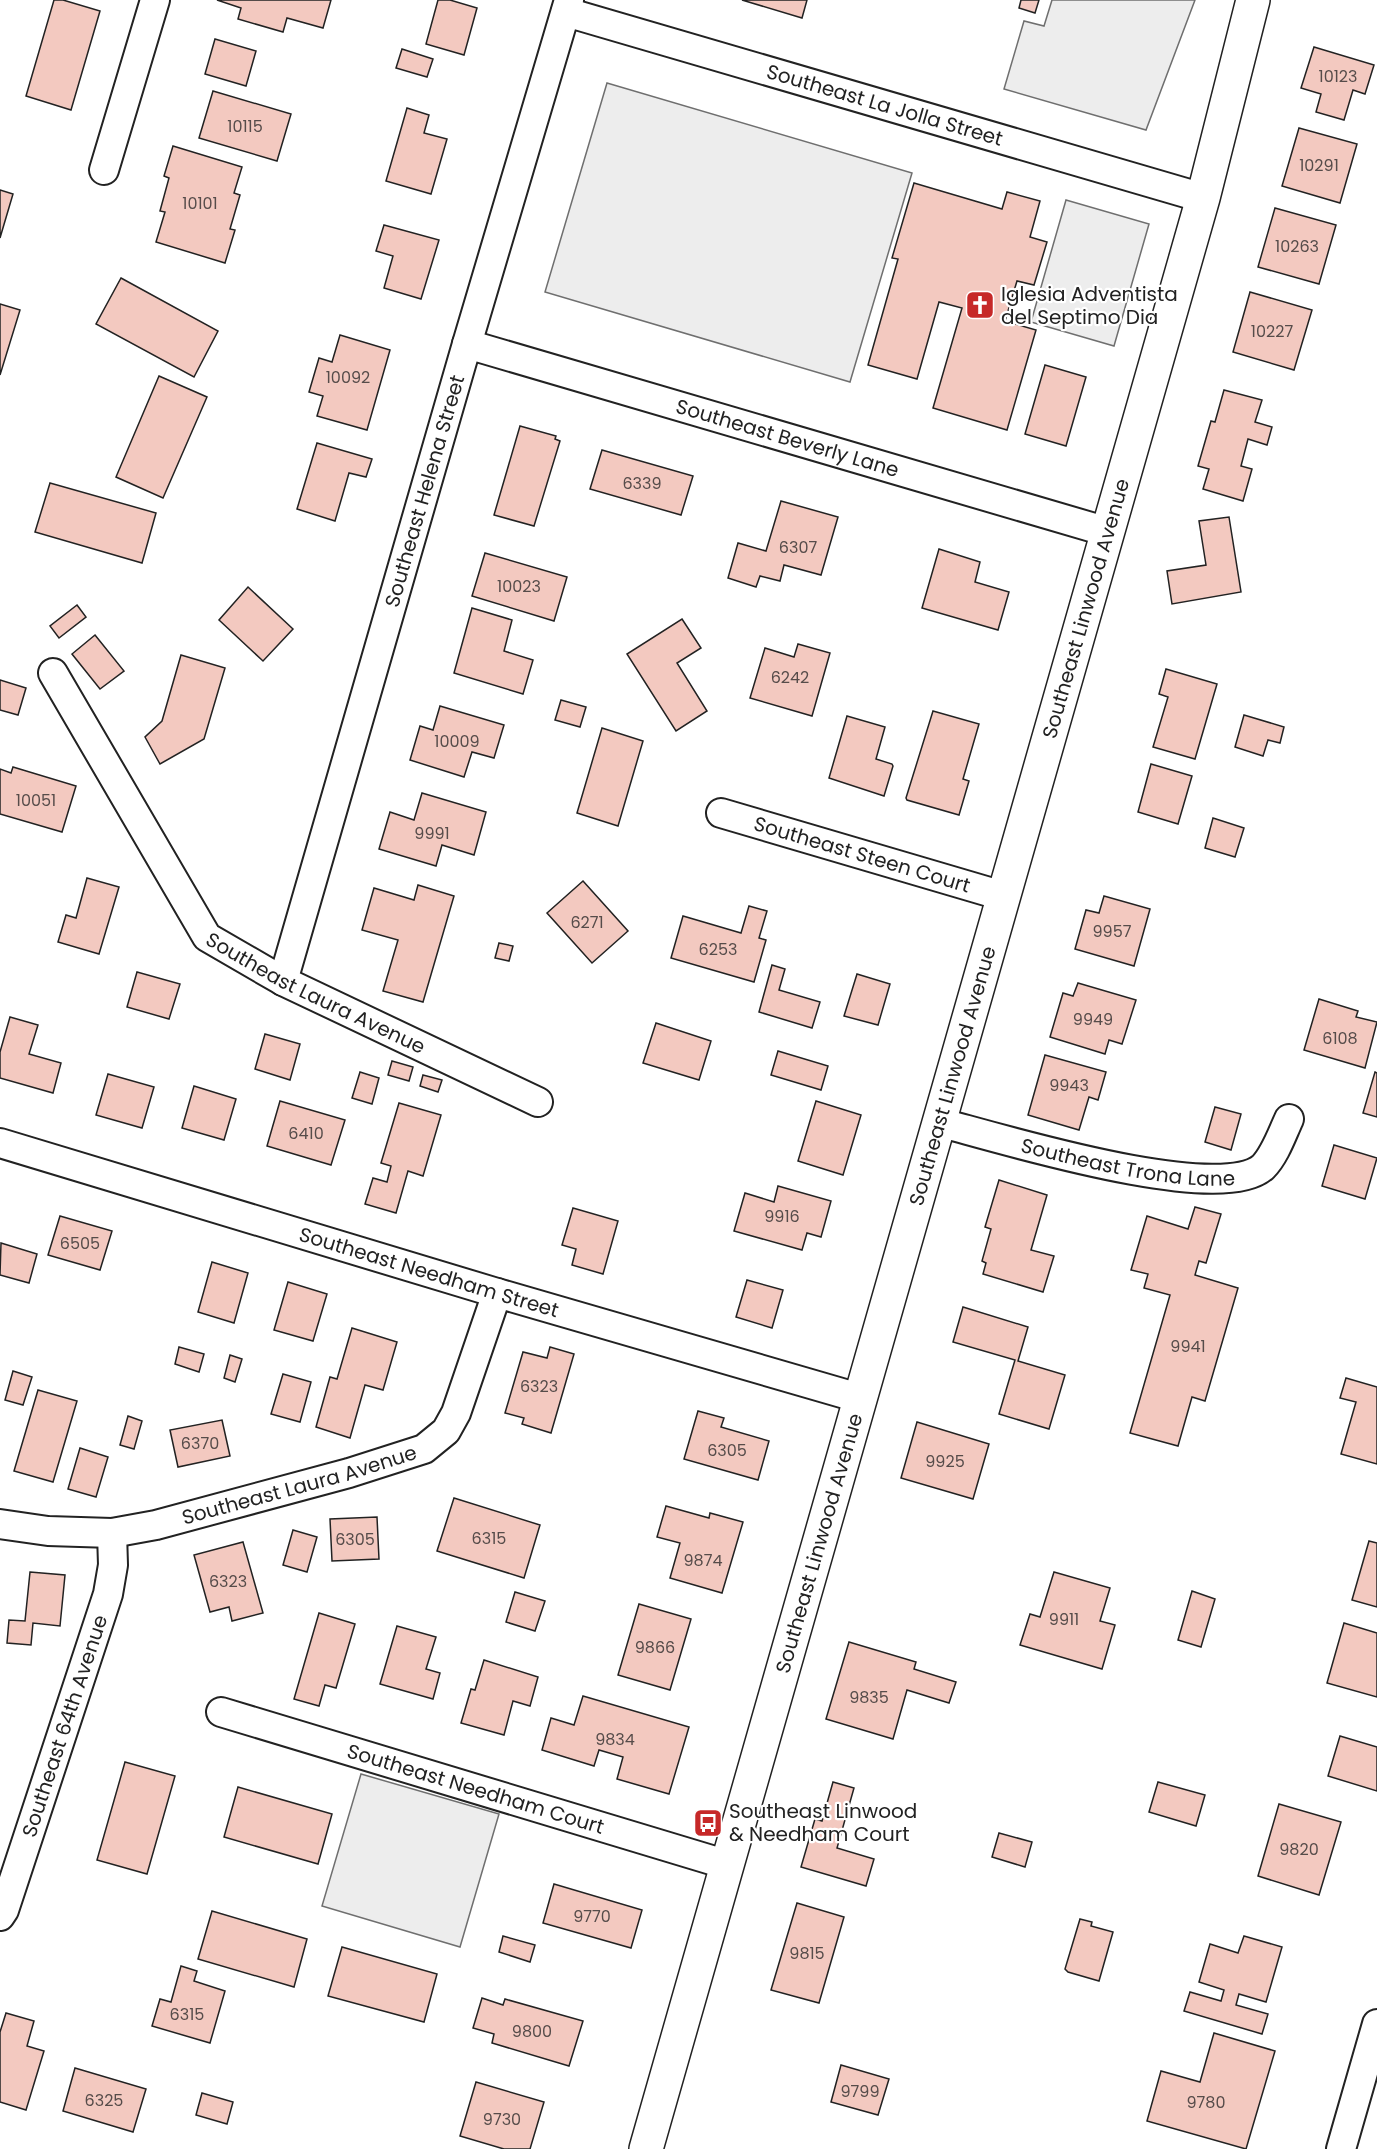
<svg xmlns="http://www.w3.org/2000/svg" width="1377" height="2149" viewBox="0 0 1377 2149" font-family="Poppins,sans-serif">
  <rect width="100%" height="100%" fill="#fff"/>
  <g fill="#ededed" stroke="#6f6f6f" stroke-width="1.5">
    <path d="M1052 0H1195L1146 130 1004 89 1024 21 1044 26Z"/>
    <path d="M607 83 912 173 850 382 545 292Z"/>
    <path d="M1066 200 1149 224 1114 346 1031 322Z"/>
    <path d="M361 1774 499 1814 460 1947 322 1906Z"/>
  </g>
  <g fill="#f3c9c0" stroke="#222" stroke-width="1.5">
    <path d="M54 0H63L100 11 71 110 26 96Z"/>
    <path d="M217 0H331L323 28 287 18 283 32 238 19 241 8Z"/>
    <path d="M438 0H450L477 8 464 55 426 44Z"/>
    <path d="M742 0H807L802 18Z"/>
    <path d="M1021 0H1039L1035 13 1019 8Z"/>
    <path d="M215 39 256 51 246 86 205 74Z"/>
    <path d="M1314 47 1374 65 1365 94 1353 90 1344 120 1316 112 1321 94 1301 88Z"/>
    <path d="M402 49 433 59 427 77 396 68Z"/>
    <path d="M213 91 291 114 277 161 199 138Z"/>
    <path d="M407 108 429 115 424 133 447 139 431 194 386 181Z"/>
    <path d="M1299 128 1357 144 1340 203 1282 186Z"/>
    <path d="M173 146 242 167 234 193 240 195 230 229 235 230 225 263 156 242 165 212 160 211 169 178 164 176Z"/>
    <path d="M914 183 1002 209 1007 192 1040 201 1030 237 1047 242 1034 285 1017 281 1005 321 1036 330 1007 430 933 408 962 308 939 302 917 379 868 365 898 259 892 258Z"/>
    <path d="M0 190 13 194 0 238Z"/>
    <path d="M1275 208 1336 225 1319 284 1258 267Z"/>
    <path d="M384 225 439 240 421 299 384 288 393 256 376 251Z"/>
    <path d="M121 278 218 331 194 377 96 324Z"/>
    <path d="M1250 292 1312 310 1294 370 1233 352Z"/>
    <path d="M0 304 20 310 0 375Z"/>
    <path d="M340 335 390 350 367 430 317 416 323 396 309 392 319 358 332 362Z"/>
    <path d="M1045 365 1086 377 1066 446 1025 434Z"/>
    <path d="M159 376 207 397 163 498 116 477Z"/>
    <path d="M1224 390 1262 400 1255 422 1272 427 1267 445 1248 439 1241 466 1252 469 1243 501 1203 489 1209 469 1198 466 1211 421 1215 422Z"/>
    <path d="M520 426 556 436 555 439 560 441 534 526 494 515Z"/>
    <path d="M317 443 372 459 366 477 349 473 335 521 297 509Z"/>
    <path d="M602 450 693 476 681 515 590 489Z"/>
    <path d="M50 483 156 513 142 563 35 532Z"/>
    <path d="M781 501 838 517 821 575 784 565 780 581 760 576 756 587 728 578 738 543 766 551Z"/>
    <path d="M1229 517 1241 592 1172 604 1167 571 1206 565 1199 521Z"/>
    <path d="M939 549 980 562 975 582 1009 592 998 630 922 608Z"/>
    <path d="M485 553 567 577 554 621 472 596Z"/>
    <path d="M248 587 293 629 263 661 219 620Z"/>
    <path d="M77 605 86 617 59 638 50 626Z"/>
    <path d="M472 608 512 620 504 651 533 660 523 694 454 673Z"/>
    <path d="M682 619 701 648 677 663 707 711 676 731 627 654Z"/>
    <path d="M95 635 124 671 100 689 72 654Z"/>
    <path d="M798 644 830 653 812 716 750 698 765 648 794 657Z"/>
    <path d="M181 655 225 668 204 739 160 764 145 737 162 721Z"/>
    <path d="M1166 669 1217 684 1195 759 1153 747 1168 697 1159 694Z"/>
    <path d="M0 680 26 688 18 715 0 710Z"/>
    <path d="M561 700 586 707 580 727 555 720Z"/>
    <path d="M440 706 504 725 494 758 472 752 464 777 410 760 420 726 433 730Z"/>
    <path d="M933 711 979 724 963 779 969 781 959 815 907 800 906 798Z"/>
    <path d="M1244 715 1284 727 1280 743 1268 740 1263 756 1235 747Z"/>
    <path d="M847 716 885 727 876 759 892 764 893 766 884 796 829 778Z"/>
    <path d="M602 728 643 741 618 826 577 813Z"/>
    <path d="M1151 764 1192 776 1178 824 1138 812Z"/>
    <path d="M13 767 76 786 62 832 0 814V769L11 773Z"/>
    <path d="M422 793 486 812 474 855 442 845 436 866 379 849 390 812 414 820Z"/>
    <path d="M1213 818 1244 828 1235 857 1205 848Z"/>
    <path d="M87 878 119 887 99 954 58 942 66 915 76 918Z"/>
    <path d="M583 881 628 931 592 963 547 913Z"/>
    <path d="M418 885 454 896 423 1002 383 991 398 940 362 930 374 888 414 900Z"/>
    <path d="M1104 896 1150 909 1134 966 1075 949 1086 910 1099 913Z"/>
    <path d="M749 906 767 911 759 938 766 940 754 982 671 958 683 916 741 933Z"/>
    <path d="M499 943 513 946 509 961 495 958Z"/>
    <path d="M772 965 785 969 779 990 820 1002 812 1028 759 1012Z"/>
    <path d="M137 972 180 984 169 1019 127 1007Z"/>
    <path d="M857 974 890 984 878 1025 844 1016Z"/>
    <path d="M1078 983 1136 1000 1122 1044 1109 1040 1105 1054 1050 1037 1063 993 1073 996Z"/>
    <path d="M1319 999 1358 1011 1356 1017 1377 1022 1365 1068 1304 1050Z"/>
    <path d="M10 1017 38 1025 29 1054 61 1063 53 1093 0 1078V1052Z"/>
    <path d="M656 1023 711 1041 699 1080 643 1063Z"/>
    <path d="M265 1034 300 1044 290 1080 255 1069Z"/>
    <path d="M778 1051 828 1066 821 1090 771 1075Z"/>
    <path d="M1045 1055 1106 1072 1098 1100 1089 1097 1079 1130 1028 1115Z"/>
    <path d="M392 1061 413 1067 409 1081 388 1075Z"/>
    <path d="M360 1072 379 1078 372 1104 352 1098Z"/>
    <path d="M1375 1072 1377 1073V1117L1363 1113Z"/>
    <path d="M108 1074 154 1087 142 1128 96 1115Z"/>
    <path d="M423 1075 442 1080 438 1092 420 1086Z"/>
    <path d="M194 1086 236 1099 224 1140 182 1128Z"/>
    <path d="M280 1101 345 1120 331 1165 267 1146Z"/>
    <path d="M816 1101 861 1115 843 1175 798 1161Z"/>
    <path d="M399 1103 441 1115 423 1176 408 1171 396 1213 365 1204 373 1178 387 1182 391 1166 381 1163Z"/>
    <path d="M1215 1107 1241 1114 1231 1150 1205 1142Z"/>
    <path d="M1334 1145 1377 1158 1365 1199 1322 1186Z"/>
    <path d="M999 1180 1047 1195 1031 1250 1054 1256 1043 1292 983 1274 986 1263 982 1261 991 1229 985 1227Z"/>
    <path d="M778 1186 831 1201 821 1237 807 1233 802 1250 734 1231 745 1193 774 1202Z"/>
    <path d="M1195 1207 1221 1214 1206 1263 1199 1261 1195 1275 1238 1288 1205 1401 1192 1397 1178 1446 1130 1433 1170 1295 1144 1288 1148 1274 1131 1270 1147 1216 1188 1229Z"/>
    <path d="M573 1208 618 1221 603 1274 572 1265 576 1249 562 1245Z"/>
    <path d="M60 1216 112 1231 100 1270 48 1255Z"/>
    <path d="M1 1243 37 1254 29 1283 0 1275Z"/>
    <path d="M212 1262 248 1273 234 1323 198 1312Z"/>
    <path d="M747 1280 783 1290 772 1328 736 1317Z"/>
    <path d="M288 1282 327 1294 313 1341 274 1330Z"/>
    <path d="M963 1307 1028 1327 1018 1361 1065 1375 1049 1429 999 1414 1015 1360 953 1342Z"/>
    <path d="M352 1328 397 1342 383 1390 365 1385 350 1438 316 1427 330 1377 337 1379Z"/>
    <path d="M179 1347 204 1354 199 1372 175 1364Z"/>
    <path d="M550 1347 574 1354 551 1433 522 1424 524 1418 505 1413 523 1352 547 1358Z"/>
    <path d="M230 1355 242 1359 235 1382 224 1378Z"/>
    <path d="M13 1371 32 1377 23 1405 5 1400Z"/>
    <path d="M283 1374 311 1382 300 1422 271 1414Z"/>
    <path d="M1346 1378 1377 1387V1464L1341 1454 1356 1402 1340 1398Z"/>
    <path d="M38 1390 77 1401 53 1482 14 1471Z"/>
    <path d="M698 1411 724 1418 721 1427 769 1441 758 1480 684 1459Z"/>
    <path d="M128 1416 142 1421 134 1449 120 1445Z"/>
    <path d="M222 1420 230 1456 178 1467 170 1430Z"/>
    <path d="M917 1422 989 1444 973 1499 901 1478Z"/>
    <path d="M80 1448 108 1457 96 1497 68 1489Z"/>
    <path d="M454 1498 540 1525 524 1578 437 1551Z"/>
    <path d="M666 1506 709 1518 710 1513 743 1522 722 1593 670 1578 680 1543 657 1537Z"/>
    <path d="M377 1517 379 1559 332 1561 330 1519Z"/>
    <path d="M293 1530 317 1537 307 1572 283 1565Z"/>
    <path d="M1369 1541 1377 1543V1607L1352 1600Z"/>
    <path d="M243 1542 263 1613 232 1621 229 1607 210 1612 194 1555Z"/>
    <path d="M30 1572 65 1575 60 1626 33 1623 31 1645 7 1643 9 1620 25 1621Z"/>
    <path d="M1054 1572 1110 1588 1100 1621 1115 1625 1102 1669 1020 1645 1030 1614 1040 1617Z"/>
    <path d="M1192 1591 1215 1599 1201 1647 1178 1640Z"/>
    <path d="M515 1592 545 1601 535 1631 506 1622Z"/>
    <path d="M639 1604 691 1619 670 1690 618 1675Z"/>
    <path d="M319 1613 355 1624 336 1688 325 1685 319 1706 294 1699Z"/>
    <path d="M1344 1623 1377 1633V1697L1327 1683Z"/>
    <path d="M397 1626 436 1637 426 1669 440 1673 433 1699 380 1684Z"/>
    <path d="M849 1642 916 1662 914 1669 956 1682 949 1703 907 1690 893 1739 826 1719Z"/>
    <path d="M484 1660 538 1677 530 1706 513 1701 504 1735 461 1723 471 1689 475 1690Z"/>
    <path d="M583 1696 689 1727 669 1794 617 1779 623 1757 599 1750 594 1766 542 1750 551 1718 574 1725Z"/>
    <path d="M1340 1736 1377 1747V1791L1328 1776Z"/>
    <path d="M125 1762 175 1776 147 1874 97 1860Z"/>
    <path d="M833 1782 854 1788 837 1848 874 1859 866 1886 801 1867 815 1819 822 1821Z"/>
    <path d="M1158 1782 1205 1795 1196 1826 1149 1812Z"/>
    <path d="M238 1787 332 1814 318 1864 224 1837Z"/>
    <path d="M1279 1804 1341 1822 1319 1895 1258 1876Z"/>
    <path d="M999 1833 1032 1842 1025 1867 992 1857Z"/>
    <path d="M554 1884 642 1910 631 1948 543 1923Z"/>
    <path d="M797 1903 844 1917 819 2003 771 1990Z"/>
    <path d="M212 1911 307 1939 294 1987 198 1959Z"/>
    <path d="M1080 1919 1092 1922 1091 1926 1113 1932 1099 1981 1068 1972 1065 1969Z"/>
    <path d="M503 1936 535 1945 530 1962 499 1952Z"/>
    <path d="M1244 1936 1282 1947 1266 2002 1239 1994 1236 2005 1268 2014 1262 2034 1184 2011 1190 1992 1221 2001 1224 1990 1199 1982 1210 1944 1238 1953Z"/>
    <path d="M342 1947 437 1974 424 2022 328 1996Z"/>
    <path d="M181 1966 197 1971 194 1981 225 1991 210 2043 152 2026 160 1999 171 2002Z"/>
    <path d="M482 1998 503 2005 505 1999 583 2021 569 2066 492 2043 494 2034 473 2028Z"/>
    <path d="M6 2013 34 2021 27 2046 44 2051 26 2110 0 2102V2032Z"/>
    <path d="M1214 2033 1275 2051 1246 2149 1147 2121 1161 2071 1200 2082Z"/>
    <path d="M841 2065 889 2079 878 2115 831 2102Z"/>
    <path d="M75 2068 146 2089 133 2132 63 2111Z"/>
    <path d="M476 2082 544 2102 530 2149H504L460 2136Z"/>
    <path d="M202 2093 233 2102 227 2124 196 2115Z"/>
  </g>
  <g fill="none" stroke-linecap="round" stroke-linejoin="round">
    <g stroke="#222" stroke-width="32">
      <g id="minor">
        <path id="s1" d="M566 12 1203 198"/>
        <path d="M104 170 155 0"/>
        <path id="s2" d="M467 344 1108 532"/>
        <path id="s3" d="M53 673 207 937 283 981 538 1102"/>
        <path id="s4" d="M721 813 1003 896"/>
        <path id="s5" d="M283 981 467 344 569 0"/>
        <path id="s6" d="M938 1122C996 1137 1219 1206 1263 1167 1275 1155 1282 1134 1289 1119"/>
        <path id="s7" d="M0 1143 497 1293 859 1398"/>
        <path id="s8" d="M0 1524 48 1531 112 1533 156 1525 349 1473 424 1449 446 1431 456 1413 497 1293"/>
        <path id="s9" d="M221 1712 728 1865"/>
        <path id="s10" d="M0 1916 4 1910 108 1594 113 1565 112 1533"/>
        <path d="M1341 2149 1377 2024"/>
      </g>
    </g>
    <g stroke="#222" stroke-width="36">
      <g id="secondary">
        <path id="s11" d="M646 2149 1203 198 1253 0"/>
      </g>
    </g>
    <use href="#minor" stroke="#fff" stroke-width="28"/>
    <use href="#secondary" stroke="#fff" stroke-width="33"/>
  </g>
  <defs>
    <g id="church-square" transform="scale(1.5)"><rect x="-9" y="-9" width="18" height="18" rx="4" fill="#c62828" stroke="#fff"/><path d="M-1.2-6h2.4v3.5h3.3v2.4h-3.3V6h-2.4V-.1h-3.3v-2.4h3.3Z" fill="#fff"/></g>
    <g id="bus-square" transform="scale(1.5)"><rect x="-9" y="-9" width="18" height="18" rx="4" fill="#c62828" stroke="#fff"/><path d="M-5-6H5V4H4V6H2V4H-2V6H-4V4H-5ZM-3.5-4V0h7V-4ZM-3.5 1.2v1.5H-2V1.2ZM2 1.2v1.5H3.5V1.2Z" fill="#fff"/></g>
  </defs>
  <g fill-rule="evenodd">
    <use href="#church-square" x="980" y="305"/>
    <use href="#bus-square" x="708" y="1823"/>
  </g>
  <g text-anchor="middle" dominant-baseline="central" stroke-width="4.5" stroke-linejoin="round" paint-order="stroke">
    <g font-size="16" fill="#564c4a">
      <text x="1338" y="76">10123</text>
      <text x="245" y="126">10115</text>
      <text x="1319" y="165">10291</text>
      <text x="200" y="203">10101</text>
      <text x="1297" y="246">10263</text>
      <text x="1272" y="331">10227</text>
      <text x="348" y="377">10092</text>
      <text x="642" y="483">6339</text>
      <text x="798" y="547">6307</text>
      <text x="519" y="586">10023</text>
      <text x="790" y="677">6242</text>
      <text x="457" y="741">10009</text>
      <text x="36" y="800">10051</text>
      <text x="432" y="833">9991</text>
      <text x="587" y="922">6271</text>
      <text x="1112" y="931">9957</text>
      <text x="718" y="949">6253</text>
      <text x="1093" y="1019">9949</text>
      <text x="1340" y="1038">6108</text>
      <text x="1069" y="1085">9943</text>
      <text x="306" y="1133">6410</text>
      <text x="782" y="1216">9916</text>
      <text x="80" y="1243">6505</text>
      <text x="1188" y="1346">9941</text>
      <text x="539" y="1386">6323</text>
      <text x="200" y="1443">6370</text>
      <text x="727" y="1450">6305</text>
      <text x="945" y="1461">9925</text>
      <text x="489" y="1538">6315</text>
      <text x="355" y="1539">6305</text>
      <text x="703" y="1560">9874</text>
      <text x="228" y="1581">6323</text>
      <text x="1064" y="1619">9911</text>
      <text x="655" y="1647">9866</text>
      <text x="869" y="1697">9835</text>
      <text x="615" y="1739">9834</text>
      <text x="1299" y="1849">9820</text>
      <text x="592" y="1916">9770</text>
      <text x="807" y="1953">9815</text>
      <text x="187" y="2014">6315</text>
      <text x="532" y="2031">9800</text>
      <text x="860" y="2091">9799</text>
      <text x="104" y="2100">6325</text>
      <text x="1206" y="2102">9780</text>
      <text x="502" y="2119">9730</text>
    </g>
    <g font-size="20" fill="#222" stroke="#fff">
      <text stroke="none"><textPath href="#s1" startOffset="332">Southeast La Jolla Street</textPath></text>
      <text stroke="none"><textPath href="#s2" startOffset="334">Southeast Beverly Lane</textPath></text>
      <text stroke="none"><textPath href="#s5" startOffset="510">Southeast Helena Street</textPath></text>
      <text stroke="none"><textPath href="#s11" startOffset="1602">Southeast Linwood Avenue</textPath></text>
      <text stroke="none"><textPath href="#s4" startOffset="147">Southeast Steen Court</textPath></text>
      <text stroke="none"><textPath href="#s3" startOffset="428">Southeast Laura Avenue</textPath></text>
      <text stroke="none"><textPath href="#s11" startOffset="1116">Southeast Linwood Avenue</textPath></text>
      <text stroke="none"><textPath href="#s6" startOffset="195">Southeast Trona Lane</textPath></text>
      <text stroke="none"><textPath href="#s7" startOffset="448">Southeast Needham Street</textPath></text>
      <text stroke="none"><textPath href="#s8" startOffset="306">Southeast Laura Avenue</textPath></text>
      <text stroke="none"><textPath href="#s11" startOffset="630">Southeast Linwood Avenue</textPath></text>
      <text stroke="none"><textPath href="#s10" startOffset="201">Southeast 64th Avenue</textPath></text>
      <text stroke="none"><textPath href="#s9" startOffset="266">Southeast Needham Court</textPath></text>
    </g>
    <g font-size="20" fill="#222" stroke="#fff" text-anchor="start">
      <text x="1001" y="294">Iglesia Adventista<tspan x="1001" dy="23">del Septimo Dia</tspan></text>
      <text x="729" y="1811">Southeast Linwood<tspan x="729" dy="23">&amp; Needham Court</tspan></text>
    </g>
  </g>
</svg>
